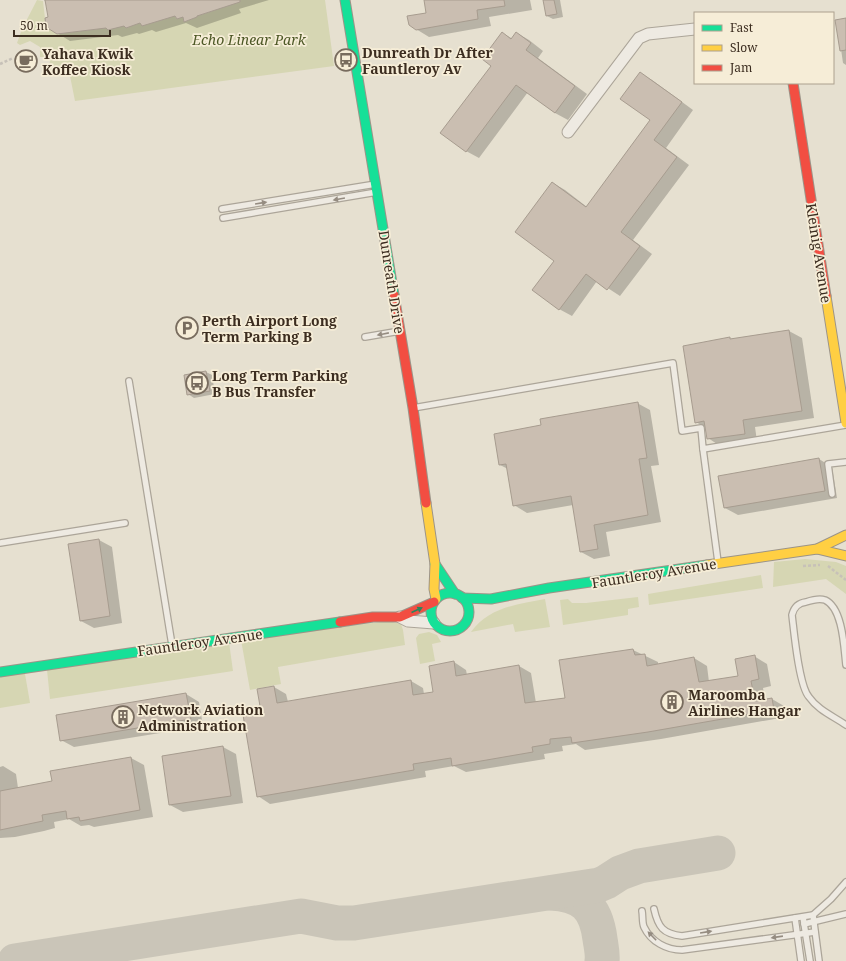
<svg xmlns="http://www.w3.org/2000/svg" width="846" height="961" viewBox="0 0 846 961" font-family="'Noto Serif',serif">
  <rect width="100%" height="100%" fill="#e6e0d0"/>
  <g fill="#d6d6b3">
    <path d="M37 0 43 1 46 27 57 34 106 28 122 22 126 28 137 24 172 3 176 19 183 17 184 22 197 17 196 12 200 15 228 6 232 0H325L334 66 75 101 68 66 48 71 50 61 46 57H40V47L30 41 20 45 17 43 22 29Z"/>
    <path d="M805 559 836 562 846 566V594L826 579 773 587 774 562Z"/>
    <path d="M761 575 763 588 649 605 648 594Z"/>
    <path d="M638 597 639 607 628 609V615L563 625 560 600 568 599 572 603H586Z"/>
    <path d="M545 599 550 627 515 632 513 624 471 632C489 607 518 604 545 599Z"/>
    <path d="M388 621 401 624 403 630 405 645 278 667 281 684 250 690 241 640Z"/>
    <path d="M429 632 437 635 441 642 432 644 435 661 420 664 416 638 419 634Z"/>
    <path d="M229 642 233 671 50 699 47 670Z"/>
    <path d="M24 668 30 703 0 708V672Z"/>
  </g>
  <g fill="#0003">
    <path d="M44 0H269L239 9 241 13 197 28 186 23 156 32 152 30 139 34 137 33 122 37 118 35 70 41 57 33 49 18 47 4Z"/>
    <path d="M425 0H530L532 10 489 17 491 26 429 37 416 29 427 14Z"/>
    <path d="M544 0H560L563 17 553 19 547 16Z"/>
    <path d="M846 19V65L843 63 837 21Z"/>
    <path d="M502 33 513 39 517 33 529 40 543 51 538 58 587 94 568 120 555 113 528 92 479 158 466 151Z"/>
    <path d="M640 73 652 80 693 110 666 148 689 165 633 240 652 254 620 296 597 281 572 316 559 309 555 261 553 183 565 190 587 207 651 120Z"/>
    <path d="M789 331 802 338 814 418 755 427 757 441 720 446 708 438 706 428 696 422 729 338 732 340Z"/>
    <path d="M206 372 212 375 215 394 194 398 188 394 185 375Z"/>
    <path d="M637 403 650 410 659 465 651 466 661 522 606 532 610 556 594 559 581 552 573 505 527 513 514 505 508 469 500 465 542 426Z"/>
    <path d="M819 459 832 467 837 498 738 515 725 508 720 477Z"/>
    <path d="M99 540 112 547 122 623 94 628 81 621 69 545Z"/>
    <path d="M633 650 658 662V665L694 658 707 666 709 682 739 676 754 656 767 664 771 686 763 688 765 700 772 699 784 706 786 717 661 739 585 750 576 744 562 746 563 751 544 754 545 759 466 772 454 766 425 771 426 777 270 804 258 796 261 707 274 687 286 694 288 702 411 681 423 688 424 694 434 693 454 662 466 670 467 675 519 666 531 673 536 703 566 699Z"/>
    <path d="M186 694 199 702 203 726 74 747 61 740Z"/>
    <path d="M223 747 236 754 243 803 183 812 170 805 163 756Z"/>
    <path d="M131 758 144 765 153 817 94 827 89 825 81 826 69 819 54 822 55 828 44 831 15 837 0 838V767L3 766 16 774 18 788 53 782Z"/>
  </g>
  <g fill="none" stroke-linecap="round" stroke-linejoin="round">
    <g stroke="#cac5b8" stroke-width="35">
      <path d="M551 893C583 895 596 907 600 939 601 946 603 954 602 961"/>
      <path d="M15 961 301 916 337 923H354L599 885 606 882 620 873 639 866 718 853"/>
    </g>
  </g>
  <g fill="#cabeb1" stroke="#a79c8f">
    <path d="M45 0H240V2L197 16V17L184 22 183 17 177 19 175 16 142 26 140 23 126 28 124 26 108 30 106 28 57 34 46 27 45 18 48 17Z"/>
    <path d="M424 0H504L505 6 477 10 478 19 416 30 409 25 407 16 426 13Z"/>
    <path d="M543 0H554L557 14 546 16Z"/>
    <path d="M846 18V50L840 51 835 20Z"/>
    <path d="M502 32 511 39 516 32 531 43 526 50 575 86 555 113 516 85 466 152 440 133 491 66 482 59Z"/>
    <path d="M640 72 682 102 654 140 677 157 621 232 640 246 607 290 586 274 559 310 532 290 554 261 515 232 552 182 586 207 650 120 620 99Z"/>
    <path d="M789 330 802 411 743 420 745 434 707 439 704 421 695 423 683 346 730 337V339Z"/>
    <path d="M206 371 210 391 187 395 184 375Z"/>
    <path d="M638 402 647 458 639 459 648 515 594 525 598 549 580 552 571 496 513 506 506 464 499 465 494 434 541 425 540 419Z"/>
    <path d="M819 458 825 491 724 508 718 476Z"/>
    <path d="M99 539 110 616 80 621 68 544Z"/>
    <path d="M633 649 635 655 645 654 647 666 694 657 699 682 738 676 735 659 755 655 759 679 751 681 755 701 772 698 774 710 648 732 572 743 571 737 550 739V744L532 747 533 752 452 766 451 758 413 764 414 770 257 797 242 709 260 706 257 689 274 686 277 703 411 680 413 695 433 692 429 666 454 661 456 676 519 665 525 703 565 698 559 660Z"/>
    <path d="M186 693 191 719 60 741 56 715Z"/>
    <path d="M223 746 231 796 169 805 162 756Z"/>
    <path d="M131 757 140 810 80 821 79 817 67 819 66 811 42 815 43 821 0 830V791L52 781 50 771Z"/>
  </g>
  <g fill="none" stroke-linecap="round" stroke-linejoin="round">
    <g stroke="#aca599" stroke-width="8">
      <g id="lane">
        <path d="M222 209 376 184"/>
        <path d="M223 218 377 192"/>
        <path d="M365 337 400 331"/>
        <path d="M129 381 172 645"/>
        <path d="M413 408 673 363 682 431 701 428 703 449 846 425"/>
        <path d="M703 449 718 562"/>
        <path d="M832 494 828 464 846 462"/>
        <path d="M0 543 125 523"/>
        <path d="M846 665C844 648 843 608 825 600 819 598 812 600 806 602 798 603 794 607 792 615 794 632 799 686 809 697 818 710 833 716 846 725"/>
        <path d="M654 909C658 927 663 934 682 936L813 915 831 899 846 882"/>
        <path d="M642 911C643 916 642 923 644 927 651 942 667 950 682 950L815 932"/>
        <path d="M813 915 819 961"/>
        <path d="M803 917 810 961"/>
        <path d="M795 918 801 961"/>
        <path d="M804 924 846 914"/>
      </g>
    </g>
    <g stroke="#aca599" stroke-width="13">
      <g id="street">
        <path d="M568 132 639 38 648 34 695 29"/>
        <path d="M400 617 408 621 434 623"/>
      </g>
    </g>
    <g stroke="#9c9488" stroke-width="11">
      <g id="fast">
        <path d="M345 0 394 295"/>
        <path d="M435 564 455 594"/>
        <circle cx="450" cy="612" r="19"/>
        <path d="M462 598 491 599 549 588 707 565"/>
        <path d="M0 672 340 622"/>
      </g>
    </g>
    <g stroke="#9c9488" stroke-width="11">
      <g id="slow">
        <path d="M826 296 846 423"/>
        <path d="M426 503 435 564 434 589 436 599"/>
        <path d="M817 549 846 556"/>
        <path d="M707 565 817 549 846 535"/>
      </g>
    </g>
    <g stroke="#9c9488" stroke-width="11">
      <g id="jam">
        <path d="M793 83 826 296"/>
        <path d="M394 295 413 408 426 503"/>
        <path d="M340 622 373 617H400L434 602"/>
      </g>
    </g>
    <g stroke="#c7c1b8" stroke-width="2.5" stroke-dasharray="3 2" stroke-linecap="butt">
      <path d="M0 64 13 58"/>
      <path d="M803 566 820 565"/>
      <path d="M828 566 846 580"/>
    </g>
    <use href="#lane" stroke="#eeeae2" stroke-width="5.5"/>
    <use href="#street" stroke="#eeeae2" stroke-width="11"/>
    <use href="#fast" stroke="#16e098" stroke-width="9"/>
    <use href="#slow" stroke="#ffcf43" stroke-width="9"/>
    <use href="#jam" stroke="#f24e42" stroke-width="9"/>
  </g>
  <defs><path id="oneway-solid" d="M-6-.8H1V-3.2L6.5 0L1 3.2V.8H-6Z"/></defs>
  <g fill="#958c81">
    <use href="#oneway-solid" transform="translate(339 199) rotate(170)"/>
    <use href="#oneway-solid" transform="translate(261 203) rotate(-9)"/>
    <use href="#oneway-solid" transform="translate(383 334) rotate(169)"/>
    <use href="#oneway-solid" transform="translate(706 932) rotate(-9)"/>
    <use href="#oneway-solid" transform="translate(652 936) rotate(-134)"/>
    <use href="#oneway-solid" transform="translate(777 937) rotate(172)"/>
  </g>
  <use fill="#29865c" href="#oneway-solid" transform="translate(417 610) rotate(-24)"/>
  <defs>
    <g id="bus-ring" transform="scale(1.15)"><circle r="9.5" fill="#f6edd7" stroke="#786c5e" stroke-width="1.5"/><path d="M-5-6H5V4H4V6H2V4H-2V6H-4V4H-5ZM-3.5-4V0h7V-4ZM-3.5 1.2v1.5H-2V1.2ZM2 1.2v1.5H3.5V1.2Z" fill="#786c5e"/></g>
    <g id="cafe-ring" transform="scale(1.15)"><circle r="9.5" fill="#f6edd7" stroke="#786c5e" stroke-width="1.5"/><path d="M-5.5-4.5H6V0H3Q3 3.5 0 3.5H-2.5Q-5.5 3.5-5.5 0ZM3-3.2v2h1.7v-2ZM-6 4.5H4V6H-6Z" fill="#786c5e"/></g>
    <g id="parking-ring" transform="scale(1.15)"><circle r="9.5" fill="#f6edd7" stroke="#786c5e" stroke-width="1.5"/><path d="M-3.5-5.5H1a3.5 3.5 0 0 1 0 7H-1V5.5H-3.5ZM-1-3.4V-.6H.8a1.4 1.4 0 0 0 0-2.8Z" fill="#786c5e"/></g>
    <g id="building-ring" transform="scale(1.15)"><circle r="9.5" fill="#f6edd7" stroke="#786c5e" stroke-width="1.5"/><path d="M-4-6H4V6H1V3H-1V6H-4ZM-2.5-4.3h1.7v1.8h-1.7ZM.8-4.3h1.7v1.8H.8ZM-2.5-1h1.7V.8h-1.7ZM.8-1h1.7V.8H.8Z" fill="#786c5e"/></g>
  </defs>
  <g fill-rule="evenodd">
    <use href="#bus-ring" x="346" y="60"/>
    <use href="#cafe-ring" x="26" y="61"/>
    <use href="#parking-ring" x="187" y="328"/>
    <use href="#bus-ring" x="197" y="383"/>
    <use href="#building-ring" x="672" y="702"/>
    <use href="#building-ring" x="123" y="717"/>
  </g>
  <g text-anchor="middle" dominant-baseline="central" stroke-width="3.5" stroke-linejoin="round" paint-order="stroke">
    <g font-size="14" font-style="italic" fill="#4d5826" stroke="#f6edd7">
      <text x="249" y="39">Echo Linear Park</text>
    </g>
    <g font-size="14" font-weight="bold" fill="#3c2d20" stroke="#f6edd7" text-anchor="start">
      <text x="362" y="52">Dunreath Dr After<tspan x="362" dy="16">Fauntleroy Av</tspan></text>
      <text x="42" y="53">Yahava Kwik<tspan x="42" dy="16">Koffee Kiosk</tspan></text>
      <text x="202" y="320">Perth Airport Long<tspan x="202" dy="16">Term Parking B</tspan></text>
      <text x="212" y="375">Long Term Parking<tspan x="212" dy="16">B Bus Transfer</tspan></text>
      <text x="688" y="694">Maroomba<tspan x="688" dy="16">Airlines Hangar</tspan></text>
      <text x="138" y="709">Network Aviation<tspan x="138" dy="16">Administration</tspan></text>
    </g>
    <g font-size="14" fill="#3c2d20" stroke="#f6edd7">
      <text transform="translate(819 253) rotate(81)">Kleinig Avenue</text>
      <text transform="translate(392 282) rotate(81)">Dunreath Drive</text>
      <text transform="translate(654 573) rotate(-9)">Fauntleroy Avenue</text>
      <text transform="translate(200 642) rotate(-8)">Fauntleroy Avenue</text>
    </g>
  </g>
  <rect x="694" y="12" width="140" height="72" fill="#f6edd7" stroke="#aca08e"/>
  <rect x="702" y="25" width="20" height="6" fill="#16e098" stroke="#aca08e"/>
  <text x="730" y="32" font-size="12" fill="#3c2d20">Fast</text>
  <rect x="702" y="45" width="20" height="6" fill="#ffcf43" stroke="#aca08e"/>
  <text x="730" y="52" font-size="12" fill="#3c2d20">Slow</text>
  <rect x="702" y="65" width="20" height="6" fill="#f24e42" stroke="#aca08e"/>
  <text x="730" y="72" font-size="12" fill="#3c2d20">Jam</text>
  <path d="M14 30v6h96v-6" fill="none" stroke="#3c2d20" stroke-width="2"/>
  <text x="20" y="30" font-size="12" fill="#3c2d20" stroke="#f6edd7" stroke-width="3" paint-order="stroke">50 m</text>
</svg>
